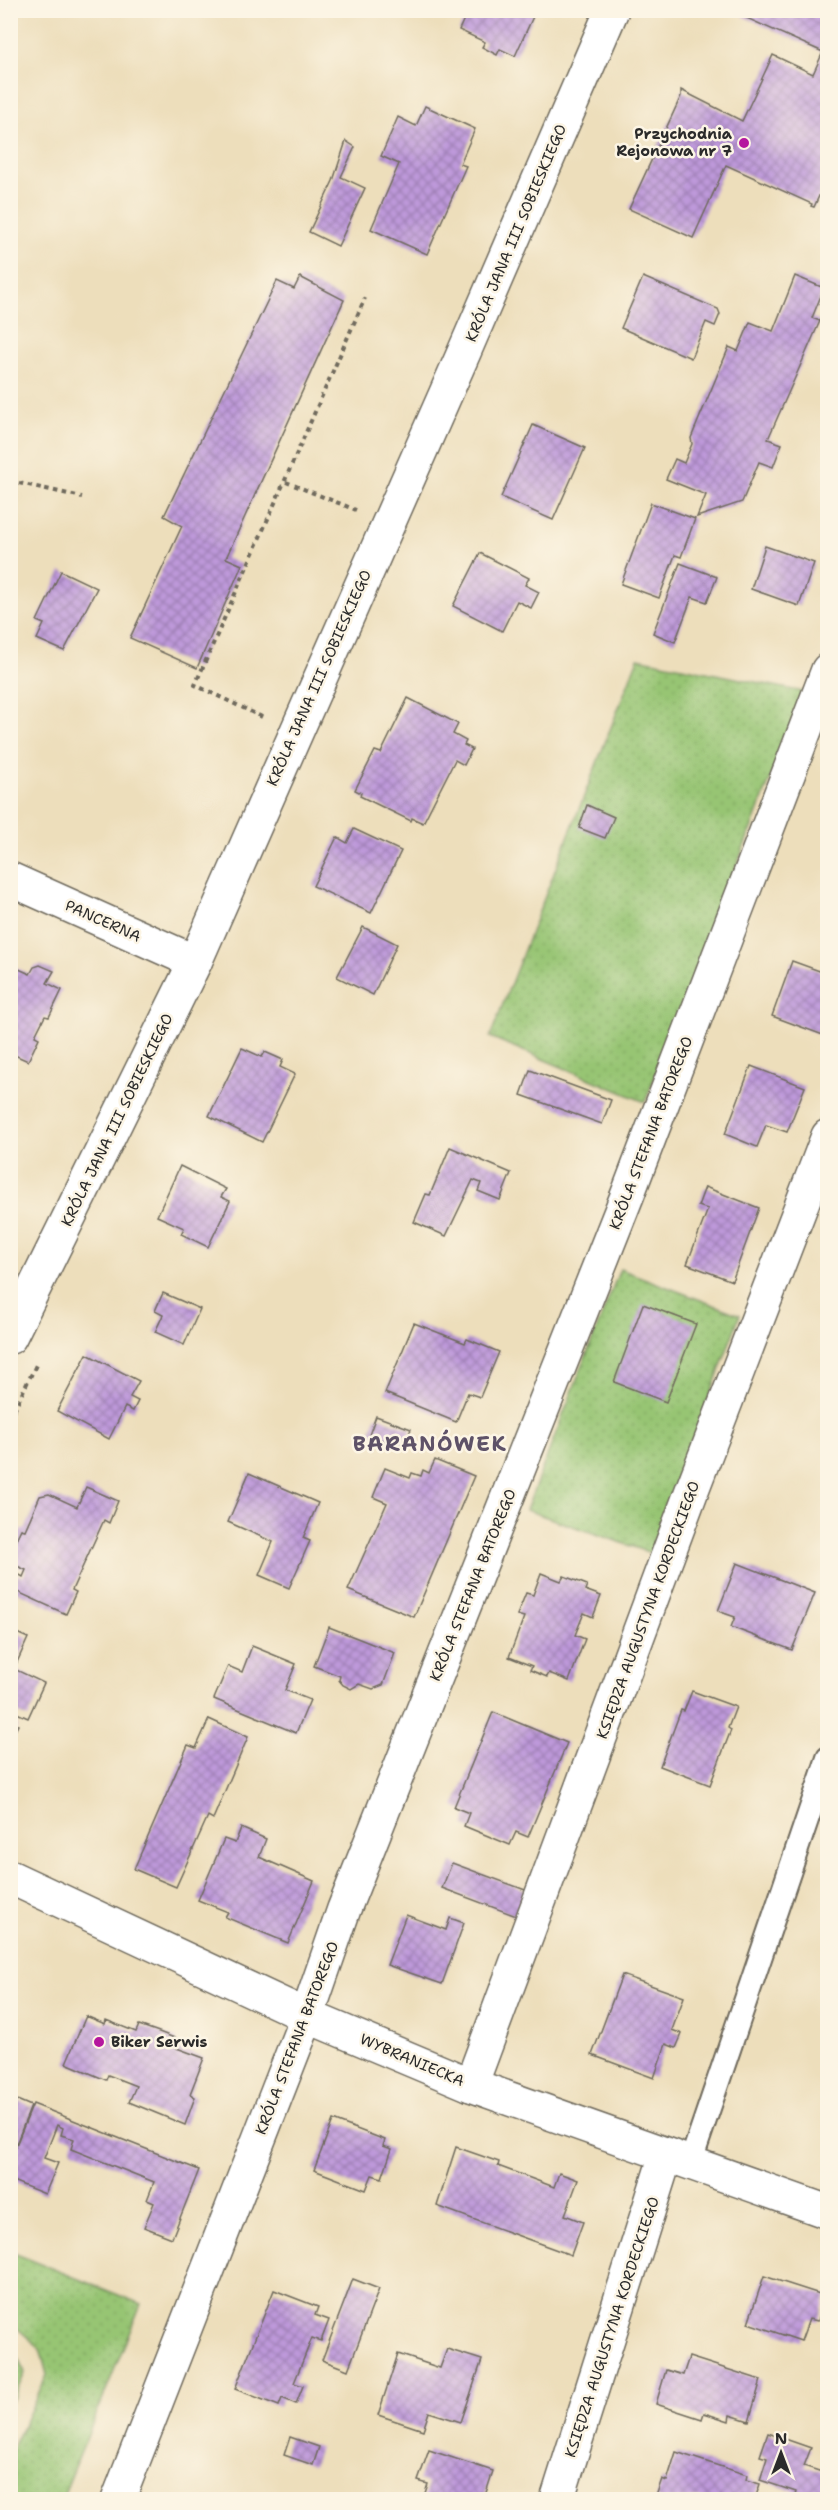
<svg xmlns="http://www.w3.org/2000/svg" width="838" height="2510" viewBox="0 0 838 2510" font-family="'Shantell Sans',sans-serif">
  <defs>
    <pattern id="grass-dots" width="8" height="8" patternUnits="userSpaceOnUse" patternTransform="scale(1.5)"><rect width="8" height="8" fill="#97c573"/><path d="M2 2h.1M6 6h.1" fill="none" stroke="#82a964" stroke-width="1.8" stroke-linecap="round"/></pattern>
    <pattern id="building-cross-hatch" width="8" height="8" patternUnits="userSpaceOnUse" patternTransform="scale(1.5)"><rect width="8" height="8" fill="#be99da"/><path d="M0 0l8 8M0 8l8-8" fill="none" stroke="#9b7db1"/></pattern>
  </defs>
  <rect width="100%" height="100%" fill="#fcf5e5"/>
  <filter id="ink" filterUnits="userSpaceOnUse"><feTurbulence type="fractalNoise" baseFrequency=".0167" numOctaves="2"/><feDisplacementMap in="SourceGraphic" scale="12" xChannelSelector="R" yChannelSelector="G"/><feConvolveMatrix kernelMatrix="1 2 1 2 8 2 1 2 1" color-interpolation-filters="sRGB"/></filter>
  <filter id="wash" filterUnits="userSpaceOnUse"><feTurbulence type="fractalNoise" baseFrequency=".008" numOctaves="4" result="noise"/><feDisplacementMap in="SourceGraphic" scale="24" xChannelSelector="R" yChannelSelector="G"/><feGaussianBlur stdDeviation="1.35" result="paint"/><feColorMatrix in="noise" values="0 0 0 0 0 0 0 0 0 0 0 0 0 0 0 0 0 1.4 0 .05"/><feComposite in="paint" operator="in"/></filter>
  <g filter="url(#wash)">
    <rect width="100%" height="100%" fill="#eddebb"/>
    <g fill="url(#grass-dots)" stroke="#61784f" stroke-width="1.5">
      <path d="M638 658 804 692 645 1102 490 1037Z"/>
      <path d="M620 1269 740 1315 651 1553 526 1510Z"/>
      <path d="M11 2252 141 2304 62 2499H11V2452L47 2375 40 2348 11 2323Z"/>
      <path d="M11 2352 21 2362 25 2373 11 2403Z"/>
    </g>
    <g id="blocks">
      <g fill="url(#building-cross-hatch)">
        <path d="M468 10H536L515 56 500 49 497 55 482 47 485 42 459 30Z"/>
        <path d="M745 10H828V176L814 207 811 206 812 204 726 165 693 238 629 209 681 96V90L742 121 773 55 813 74 823 52 742 16Z"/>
        <path d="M425 106 475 129 460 164 466 166 427 254 371 229 399 164 381 156 398 117 416 126Z"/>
        <path d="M346 141 355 147 341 177 365 188 338 246 309 232 333 181Z"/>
        <path d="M795 276 824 288 812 318 820 321 768 439 782 444 773 467 759 462 742 502 697 517 706 495 666 479 675 459 684 463 692 444 691 438 729 347 738 351 750 322 773 331Z"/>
        <path d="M300 277 344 300 226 558 242 565 197 668 130 638 182 526 164 516 277 281 294 289Z"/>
        <path d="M643 277 718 309 720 314 715 326 706 322 691 358 621 328Z"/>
        <path d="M533 425 585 448 553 520 501 497Z"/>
        <path d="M651 503 695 519 681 557 675 555 659 598 621 584Z"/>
        <path d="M765 546 814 563 799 606 751 589Z"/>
        <path d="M480 553 529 578 525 585 539 592 531 608 517 601 502 631 453 606Z"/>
        <path d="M680 563 717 577 707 602 692 597 675 642 653 633Z"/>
        <path d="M61 571 97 588 64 651 37 639 44 624 37 621Z"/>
        <path d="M408 698 458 724 453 734 466 741 464 745 472 749 464 765 455 760 423 823 412 818 411 821 360 796 361 793 355 790 375 751 381 753Z"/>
        <path d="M587 805 614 817 605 838 579 828Z"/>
        <path d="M354 829 401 851 371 913 313 886 337 837 347 843Z"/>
        <path d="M363 927 397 944 373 995 337 977Z"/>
        <path d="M792 961 828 974V1023L823 1035 772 1016Z"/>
        <path d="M10 965 30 974 34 967 40 965 54 971 47 983 62 990 49 1017 45 1016 35 1036 39 1038 28 1061 10 1053Z"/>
        <path d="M242 1048 262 1057 265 1052 283 1060 280 1067 295 1074 262 1142 209 1116Z"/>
        <path d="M751 1066 805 1087 787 1132 766 1125 757 1147 725 1134Z"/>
        <path d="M530 1070 611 1100 602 1124 521 1095Z"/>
        <path d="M450 1147 511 1173 500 1200 478 1191 481 1183 473 1180 446 1236 414 1222 426 1194 430 1195Z"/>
        <path d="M180 1166 226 1189 221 1197 230 1201 208 1247 181 1234 184 1228 157 1216Z"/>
        <path d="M705 1187 759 1208 732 1281 687 1264 708 1209 698 1206Z"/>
        <path d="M163 1293 200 1309 184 1345 155 1332 163 1315 155 1311Z"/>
        <path d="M643 1304 696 1324 666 1402 614 1382Z"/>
        <path d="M414 1323 465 1343 467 1339 499 1352 480 1397 468 1393 456 1422 385 1393Z"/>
        <path d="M87 1354 139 1381 130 1397 138 1401 133 1411 125 1407 109 1439 57 1411Z"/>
        <path d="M376 1416 411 1429 404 1448 369 1435Z"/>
        <path d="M435 1460 474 1476 414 1617 348 1590 387 1503 373 1497 385 1468 410 1478 412 1473 421 1476 423 1470 429 1473Z"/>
        <path d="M249 1473 318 1503 303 1538 310 1541 289 1588 259 1575 273 1542 228 1522Z"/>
        <path d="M86 1487 118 1501 109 1523 104 1520 72 1590 76 1592 66 1614 11 1589 18 1574 23 1577 26 1570 10 1563V1552L21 1529 25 1530 40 1496 49 1494 77 1507Z"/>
        <path d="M737 1563 815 1593 792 1650 731 1627 735 1617 718 1611Z"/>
        <path d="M541 1573 561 1581 564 1576 587 1585 585 1590 601 1596 593 1617 584 1613 575 1635 585 1639 569 1681 549 1673 547 1677 530 1670 532 1666 509 1657 524 1617 517 1615 526 1593 533 1595Z"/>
        <path d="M329 1627 395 1653 383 1685 373 1689 359 1684 351 1689 343 1685 339 1680 340 1676 314 1666Z"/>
        <path d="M10 1630 28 1638 14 1669 44 1683 28 1718 10 1710Z"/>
        <path d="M252 1646 296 1664 285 1690 310 1700 296 1733 214 1699 228 1666 242 1672Z"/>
        <path d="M692 1691 736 1707 728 1728 731 1730 710 1785 660 1766 681 1710 684 1711Z"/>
        <path d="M493 1712 567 1743 528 1837 516 1832 510 1845 464 1826 469 1813 454 1807Z"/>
        <path d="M209 1719 248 1737 213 1819 208 1816 176 1887 134 1869 188 1745 196 1748Z"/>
        <path d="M10 1721 18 1725 10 1741Z"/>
        <path d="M241 1828 266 1839 259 1857 314 1881 288 1943 225 1917 228 1912 198 1900 224 1839 235 1843Z"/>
        <path d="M452 1863 528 1891 519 1917 442 1888Z"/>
        <path d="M406 1915 446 1930 450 1918 464 1923 442 1984 387 1965Z"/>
        <path d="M622 1975 684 1997 672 2030 682 2034 676 2048 666 2044 654 2078 592 2055Z"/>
        <path d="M86 2016 105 2024 106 2020 136 2032 139 2025 159 2032 177 2039 174 2047 204 2058 190 2094 195 2097 185 2125 129 2102 136 2086 108 2075 106 2080 66 2063Z"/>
        <path d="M10 2097 31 2106 11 2157H10Z"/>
        <path d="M33 2104 199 2170 172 2238 144 2227 154 2203 147 2200 154 2182 71 2149 74 2139 61 2135 63 2128 57 2125 44 2158 58 2163 45 2194 10 2180V2160Z"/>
        <path d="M333 2120 385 2140 383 2146 392 2149 382 2178 372 2175 366 2190 314 2170Z"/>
        <path d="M456 2147 499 2162 498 2166 554 2187 559 2173 578 2180 565 2215 583 2222 571 2255 437 2206Z"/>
        <path d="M764 2276 826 2296 818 2321 809 2319 801 2341 748 2323Z"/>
        <path d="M353 2279 379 2289 348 2370 322 2360Z"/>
        <path d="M274 2290 318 2307 315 2315 329 2320 321 2341 312 2338 294 2383 303 2386 296 2404 282 2398 279 2406 235 2389Z"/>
        <path d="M447 2349 482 2360 461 2422 429 2412 423 2430 378 2415 398 2354 440 2368Z"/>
        <path d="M689 2357 761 2380 749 2421 730 2415 729 2421 704 2413 702 2419 656 2404 666 2370 683 2375Z"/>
        <path d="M768 2433 811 2448 804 2466 828 2474V2499H794L796 2492 760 2480 767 2458 760 2456Z"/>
        <path d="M290 2437 319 2447 313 2465 284 2455Z"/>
        <path d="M429 2450 493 2471 484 2499H423L428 2484 418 2481Z"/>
        <path d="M676 2452 747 2475 746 2480 760 2484 755 2499H655L662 2479 667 2481Z"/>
      </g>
    </g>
  </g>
  <g filter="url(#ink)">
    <use href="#blocks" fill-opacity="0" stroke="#6f6a5d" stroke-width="1.5"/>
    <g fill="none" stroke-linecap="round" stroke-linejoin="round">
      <g stroke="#6f6a5d" stroke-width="26">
        <path id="service" d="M690 2164 828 1758"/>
      </g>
      <g stroke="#6f6a5d" stroke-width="36">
        <g id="minor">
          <path d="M10 879 195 962"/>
          <path d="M10 1337 195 962 465 350 612 10"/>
          <path d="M10 1877 307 2016 471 2085 828 2212"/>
          <path d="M471 2085 692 1490 828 1136"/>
          <path d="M118 2500 307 2016 344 1909 627 1196 828 670"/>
          <path d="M557 2500 666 2155"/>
        </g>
      </g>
      <g stroke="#6f6a5d" stroke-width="4" stroke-dasharray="4.5 4.5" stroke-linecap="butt">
        <path d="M10 481 82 497"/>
        <path d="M286 482 356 510"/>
        <path d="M262 717 195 685 365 298"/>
        <path d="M10 1418 37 1363"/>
      </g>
      <use href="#service" stroke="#fff" stroke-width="22"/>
      <use href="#minor" stroke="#fff" stroke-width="33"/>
    </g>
  </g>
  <g fill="#b5179e" stroke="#fcf5e5" stroke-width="2">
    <circle cx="744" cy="143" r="6"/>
    <circle cx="99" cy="2042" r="6"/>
  </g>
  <g text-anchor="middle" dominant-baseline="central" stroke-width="5" stroke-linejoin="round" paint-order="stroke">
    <g font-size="15" font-weight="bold" fill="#2b2b2b" stroke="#fcf5e5" text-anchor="end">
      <text x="732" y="134">Przychodnia<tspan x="732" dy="17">Rejonowa nr 7</tspan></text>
      <text x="111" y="2042" text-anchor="start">Biker Serwis</text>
    </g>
    <g font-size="15" fill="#2b2b2b" stroke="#fcf5e5">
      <text transform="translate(516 233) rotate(-67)">KRÓLA JANA III SOBIESKIEGO</text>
      <text transform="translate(319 678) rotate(-66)">KRÓLA JANA III SOBIESKIEGO</text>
      <text transform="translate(103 921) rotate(24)">PANCERNA</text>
      <text transform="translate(117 1120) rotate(-64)">KRÓLA JANA III SOBIESKIEGO</text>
      <text transform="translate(651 1133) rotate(-69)">KRÓLA STEFANA BATOREGO</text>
      <text transform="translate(473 1585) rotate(-68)">KRÓLA STEFANA BATOREGO</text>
      <text transform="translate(648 1610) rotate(-70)">KSIĘDZA AUGUSTYNA KORDECKIEGO</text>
      <text transform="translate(297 2038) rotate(-69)">KRÓLA STEFANA BATOREGO</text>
      <text transform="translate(412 2060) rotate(23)">WYBRANIECKA</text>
      <text transform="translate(612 2327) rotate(-72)">KSIĘDZA AUGUSTYNA KORDECKIEGO</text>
    </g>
    <g font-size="21" font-weight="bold" letter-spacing="1.5" fill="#5e5268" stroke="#fcf5e5">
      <text x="430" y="1444">BARANÓWEK</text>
    </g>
  </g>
  <rect width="838" height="2510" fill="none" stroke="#fcf5e5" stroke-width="36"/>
  <g transform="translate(781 2453)" stroke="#fcf5e5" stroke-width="4.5" paint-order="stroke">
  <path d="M0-4.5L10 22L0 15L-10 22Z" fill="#2b2b2b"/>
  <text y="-9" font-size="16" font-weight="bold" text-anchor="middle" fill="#2b2b2b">N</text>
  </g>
</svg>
